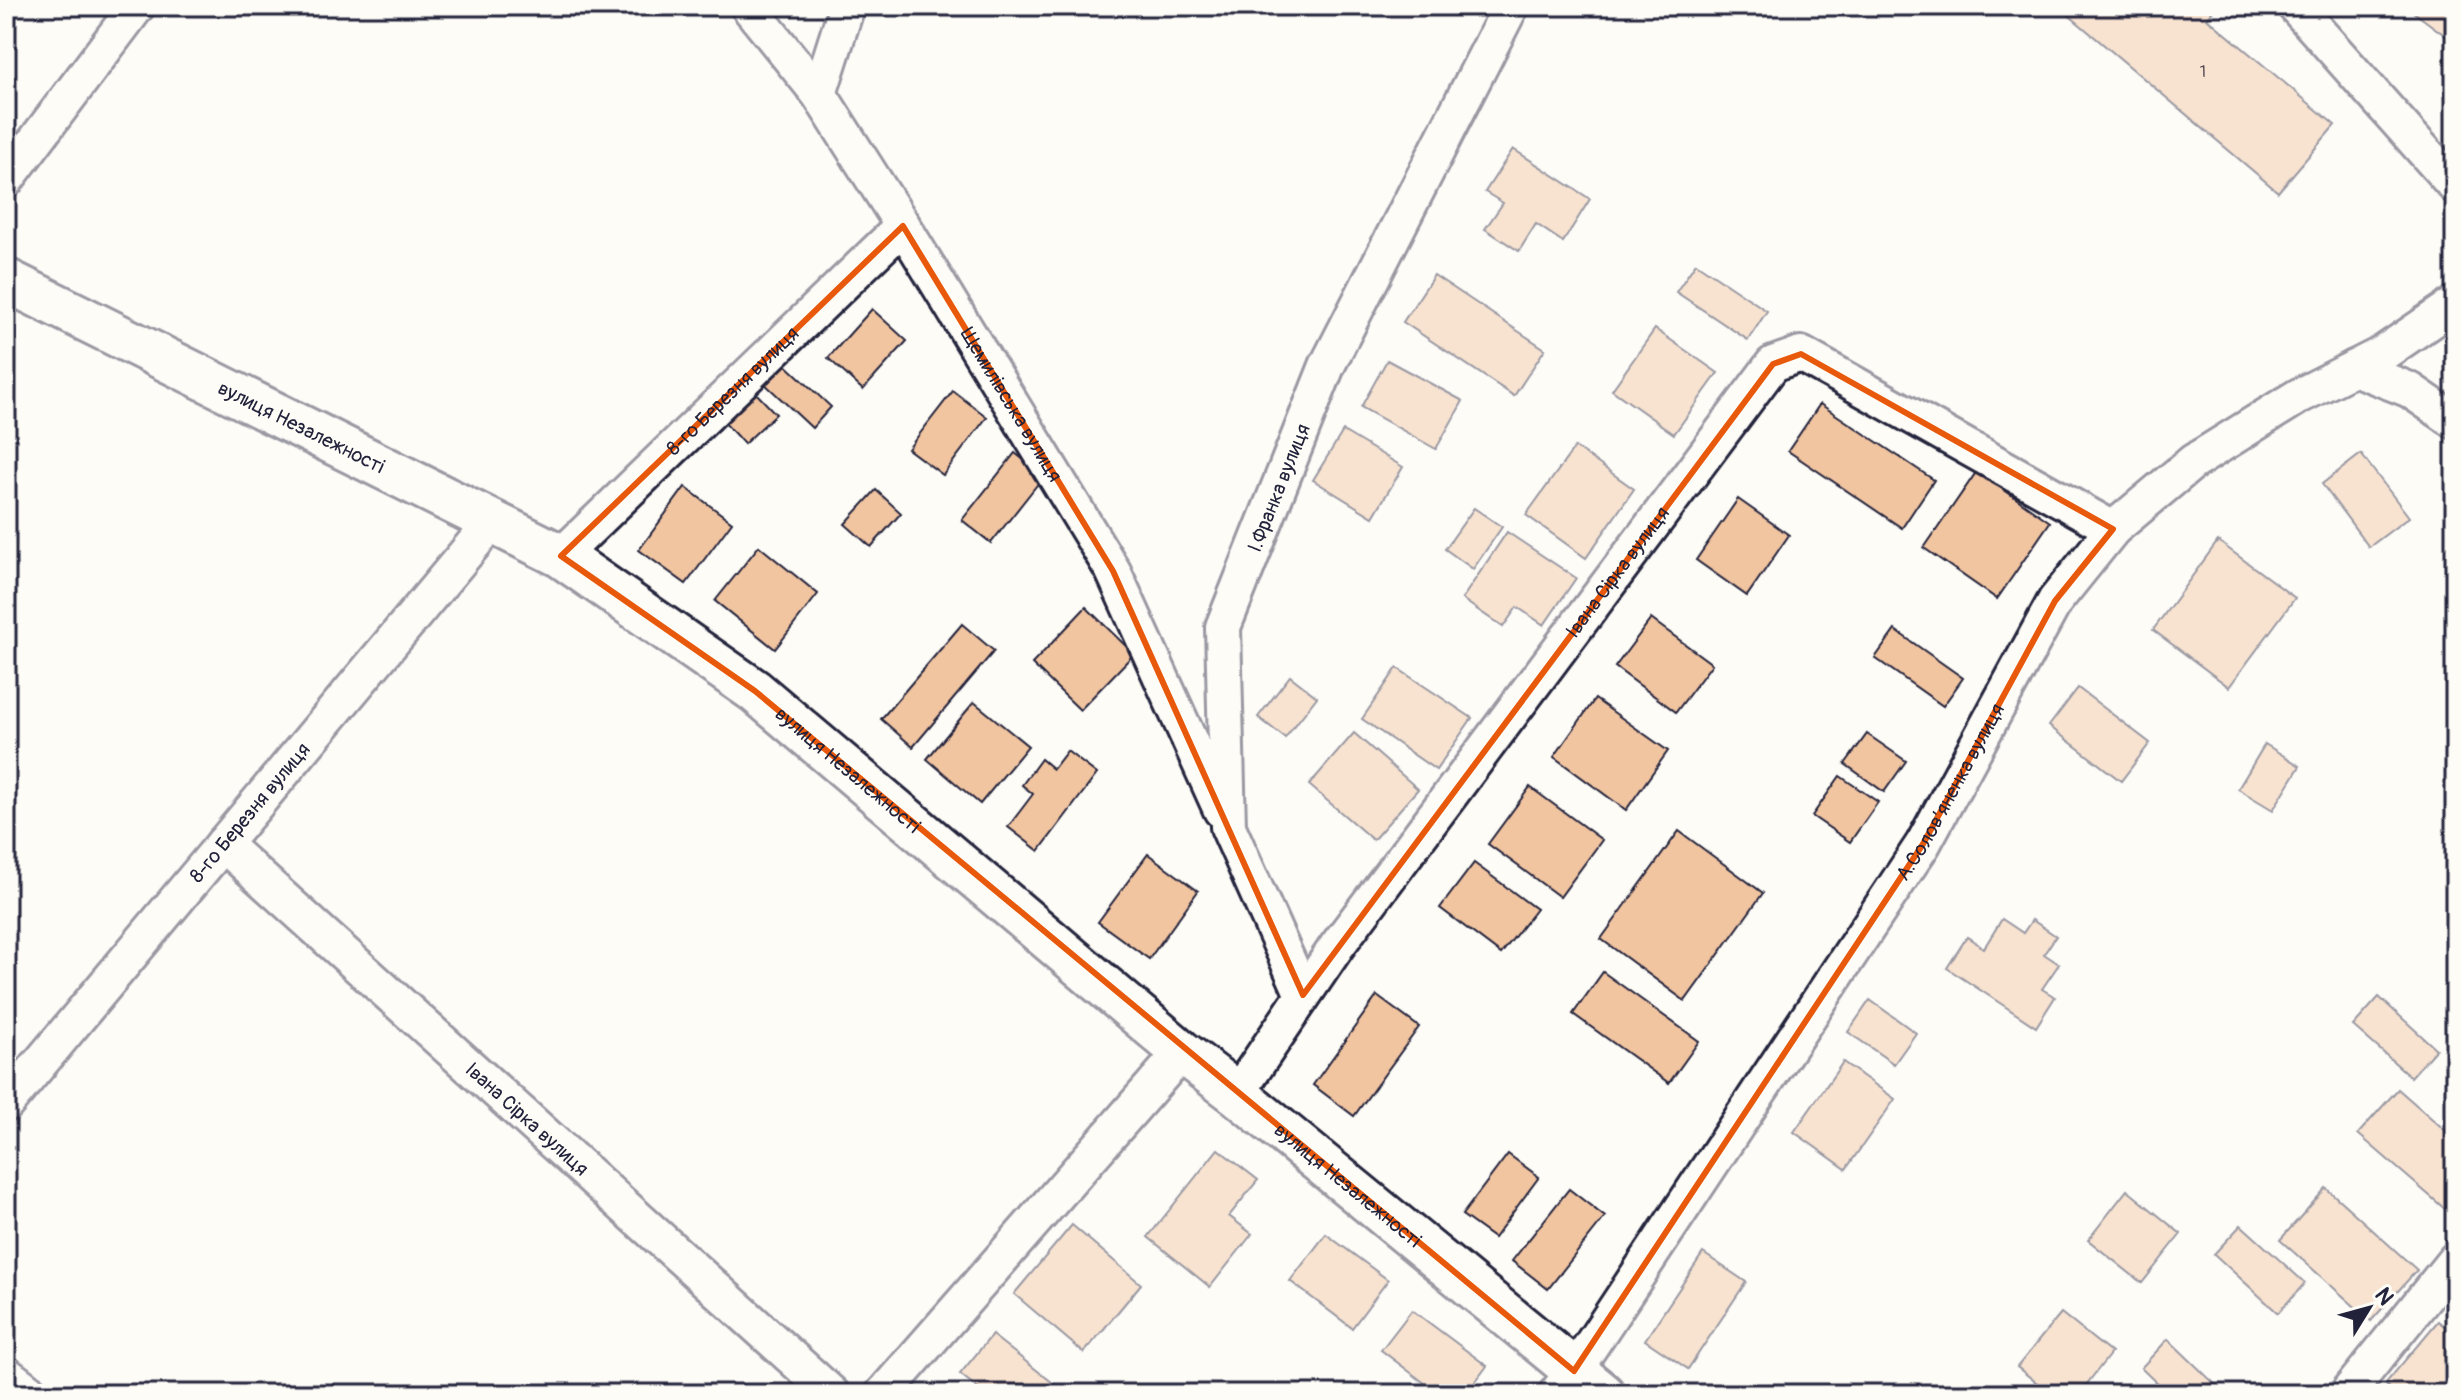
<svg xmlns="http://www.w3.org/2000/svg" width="2461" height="1400" viewBox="0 0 2461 1400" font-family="Pangolin,sans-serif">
  <rect width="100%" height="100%" fill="#fdfcf7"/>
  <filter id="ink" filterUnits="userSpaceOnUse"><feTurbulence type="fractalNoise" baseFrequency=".0125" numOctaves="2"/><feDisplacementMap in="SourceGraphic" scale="16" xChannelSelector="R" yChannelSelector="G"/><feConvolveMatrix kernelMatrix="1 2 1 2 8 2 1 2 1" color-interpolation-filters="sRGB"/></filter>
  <g filter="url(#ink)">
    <g fill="#f2c5a1" stroke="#22223b" stroke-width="2">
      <path d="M2058 6H2217L2207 18 2335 125 2278 192Z"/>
      <path d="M2410 6H2455L2454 42 2408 8Z"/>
      <path d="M1513 149 1590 199 1563 242 1536 224 1519 251 1485 229 1503 203 1485 192Z"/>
      <path d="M1696 263 1767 311 1748 340 1676 292Z"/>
      <path d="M1434 275 1545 349 1514 396 1403 322Z"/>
      <path d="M872 309 907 341 863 390 828 358Z"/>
      <path d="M1655 329 1718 373 1674 434 1612 390Z"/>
      <path d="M1387 360 1463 401 1436 449 1361 407Z"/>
      <path d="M783 362 831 407 812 428 764 383Z"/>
      <path d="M754 391 776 414 744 444 723 421Z"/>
      <path d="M953 391 987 417 943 475 908 449Z"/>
      <path d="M1820 404 1934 480 1902 528 1788 451Z"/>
      <path d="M1343 431 1403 467 1373 517 1313 480Z"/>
      <path d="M1575 447 1634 489 1586 558 1526 515Z"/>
      <path d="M1015 453 1044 476 991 543 962 520Z"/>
      <path d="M2361 454 2409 517 2369 547 2322 484Z"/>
      <path d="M1977 471 2050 522 1997 599 1924 548Z"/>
      <path d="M685 487 732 522 686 584 639 550Z"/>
      <path d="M876 490 901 513 871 547 845 524Z"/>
      <path d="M1738 499 1789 535 1747 596 1696 560Z"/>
      <path d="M1474 508 1502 527 1473 569 1445 549Z"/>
      <path d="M1507 532 1576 578 1544 625 1517 607 1503 627 1462 599Z"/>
      <path d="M2218 541 2295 598 2229 687 2153 630Z"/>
      <path d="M759 546 818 594 775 649 715 601Z"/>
      <path d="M1086 607 1134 654 1080 710 1032 664Z"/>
      <path d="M1651 619 1712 664 1676 712 1615 667Z"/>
      <path d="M962 624 994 651 913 747 881 719Z"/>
      <path d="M1895 630 1963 678 1943 706 1875 658Z"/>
      <path d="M1397 668 1472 718 1436 770 1362 719Z"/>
      <path d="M1290 676 1317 697 1285 738 1258 717Z"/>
      <path d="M2078 688 2150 743 2121 781 2049 726Z"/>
      <path d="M1595 699 1668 751 1626 810 1554 757Z"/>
      <path d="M974 702 1028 746 980 804 927 759Z"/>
      <path d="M1354 733 1418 789 1373 840 1309 785Z"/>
      <path d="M1867 734 1906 761 1884 792 1845 764Z"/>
      <path d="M2265 744 2300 766 2273 810 2238 789Z"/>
      <path d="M1067 751 1097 774 1039 851 1008 827 1033 794 1022 785 1041 759 1053 769Z"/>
      <path d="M1840 776 1878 802 1850 842 1812 816Z"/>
      <path d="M1530 787 1602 840 1560 897 1488 844Z"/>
      <path d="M1679 831 1763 893 1685 1001 1601 939Z"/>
      <path d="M1148 854 1198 891 1149 959 1098 922Z"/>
      <path d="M1474 863 1536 909 1501 954 1440 908Z"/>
      <path d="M2002 919 2023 933 2032 920 2056 936 2044 954 2059 964 2042 989 2055 997 2036 1027 1947 968 1967 937 1984 948Z"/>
      <path d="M1603 972 1699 1041 1669 1083 1573 1014Z"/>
      <path d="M1377 996 1419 1027 1354 1116 1313 1085Z"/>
      <path d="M2379 997 2436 1049 2411 1077 2353 1026Z"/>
      <path d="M1870 1000 1916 1033 1894 1064 1848 1032Z"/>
      <path d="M1843 1062 1895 1099 1846 1169 1794 1132Z"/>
      <path d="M2398 1089 2455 1139V1198L2445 1209 2358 1134Z"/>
      <path d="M1218 1149 1258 1180 1229 1216 1252 1234 1210 1287 1148 1237Z"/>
      <path d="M1508 1154 1539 1177 1494 1238 1462 1215Z"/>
      <path d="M2326 1188 2417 1270 2371 1321 2280 1240Z"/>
      <path d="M1569 1189 1605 1217 1548 1289 1512 1261Z"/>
      <path d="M2127 1190 2181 1234 2142 1283 2088 1240Z"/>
      <path d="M1072 1225 1141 1284 1084 1353 1014 1294Z"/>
      <path d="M2241 1225 2305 1283 2278 1313 2214 1254Z"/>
      <path d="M1326 1234 1388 1280 1352 1328 1290 1281Z"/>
      <path d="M1703 1253 1746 1282 1688 1369 1645 1340Z"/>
      <path d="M1412 1310 1487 1366 1466 1394H1439L1381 1350Z"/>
      <path d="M2061 1313 2111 1353 2079 1394H2051L2017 1367Z"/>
      <path d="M2438 1321 2455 1335V1393L2437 1394 2426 1385 2419 1394H2397L2385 1384Z"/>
      <path d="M992 1335 1067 1394H985L960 1374Z"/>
      <path d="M2168 1339 2220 1389 2216 1394H2168L2141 1368Z"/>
    </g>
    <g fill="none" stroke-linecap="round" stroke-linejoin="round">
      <g stroke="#22223b" stroke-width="40">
        <g id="minor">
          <path id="s1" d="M748 6 819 94 903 226 1113 571 1221 810"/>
          <path d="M2295 6 2455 186"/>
          <path d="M819 94 847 6"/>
          <path d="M6 180 137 6"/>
          <path d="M2354 368 2410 390 2455 421"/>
          <path id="s2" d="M561 556 903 226"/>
          <path id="s3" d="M223 844 832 1394"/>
          <path id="s4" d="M1303 995 1228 827 1223 627 1327 366 1511 6"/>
          <path id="s5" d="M1237 1094 1337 946 1773 364 1801 354 2113 529"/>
          <path id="s6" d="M6 1104 492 522"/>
          <path d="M6 1374 32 1394"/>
          <path d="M883 1394 1182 1052"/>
          <path id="s7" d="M1556 1394 1574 1371 1923 844 2055 601 2113 529 2193 462 2299 396 2382 354 2455 304"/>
          <path d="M2347 1394 2455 1260"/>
        </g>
      </g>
      <g stroke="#22223b" stroke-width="48">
        <g id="tertiary">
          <path id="s8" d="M6 280 561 556 755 691 1182 1052 1237 1094 1603 1394"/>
        </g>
      </g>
      <use href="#minor" stroke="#fdfcf7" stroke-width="34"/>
      <use href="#tertiary" stroke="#fdfcf7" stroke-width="42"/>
    </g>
  </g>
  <path d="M0 0H2461V1400H0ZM903 226 1113 571 1303 995 1773 364 1801 354 2113 529 2055 601 1923 844 1574 1371 755 691 561 556Z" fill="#fdfcf7" fill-opacity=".55" fill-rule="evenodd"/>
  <path fill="none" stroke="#e8590c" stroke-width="6" stroke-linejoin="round" d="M903 226 1113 571 1303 995 1773 364 1801 354 2113 529 2055 601 1923 844 1574 1371 755 691 561 556Z"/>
  <g text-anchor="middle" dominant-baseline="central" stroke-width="6" stroke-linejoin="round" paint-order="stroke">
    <g font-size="16" fill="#564b54">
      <text x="2203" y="72">1</text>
    </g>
    <g font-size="20" fill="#22223b" stroke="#fdfcf7">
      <text stroke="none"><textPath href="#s2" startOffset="238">8-го Березня вулиця</textPath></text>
      <text stroke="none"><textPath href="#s1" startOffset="478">Щемилівська вулиця</textPath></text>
      <text stroke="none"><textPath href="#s8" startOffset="330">вулиця Незалежності</textPath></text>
      <text stroke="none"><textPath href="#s4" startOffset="534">І.Франка вулиця</textPath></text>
      <text stroke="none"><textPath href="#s5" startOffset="646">Івана Сірка вулиця</textPath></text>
      <text stroke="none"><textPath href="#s8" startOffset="978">вулиця Незалежності</textPath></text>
      <text stroke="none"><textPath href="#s7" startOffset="720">А.Солов’яненка вулиця</textPath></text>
      <text stroke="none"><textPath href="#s6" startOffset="380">8-го Березня вулиця</textPath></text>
      <text stroke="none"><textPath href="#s3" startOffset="410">Івана Сірка вулиця</textPath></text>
      <text stroke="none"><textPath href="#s8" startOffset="1628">вулиця Незалежності</textPath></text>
    </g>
  </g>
  <rect width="2461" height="1400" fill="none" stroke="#fdfcf7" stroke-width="32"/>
  <rect x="16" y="16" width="2429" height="1368" fill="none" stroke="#22223b" stroke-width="3" filter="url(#ink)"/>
  <g transform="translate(2369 1308) rotate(53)" stroke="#fdfcf7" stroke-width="6" paint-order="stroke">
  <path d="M0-6L14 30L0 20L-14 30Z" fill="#22223b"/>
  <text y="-12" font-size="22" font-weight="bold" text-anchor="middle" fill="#22223b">N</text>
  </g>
</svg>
